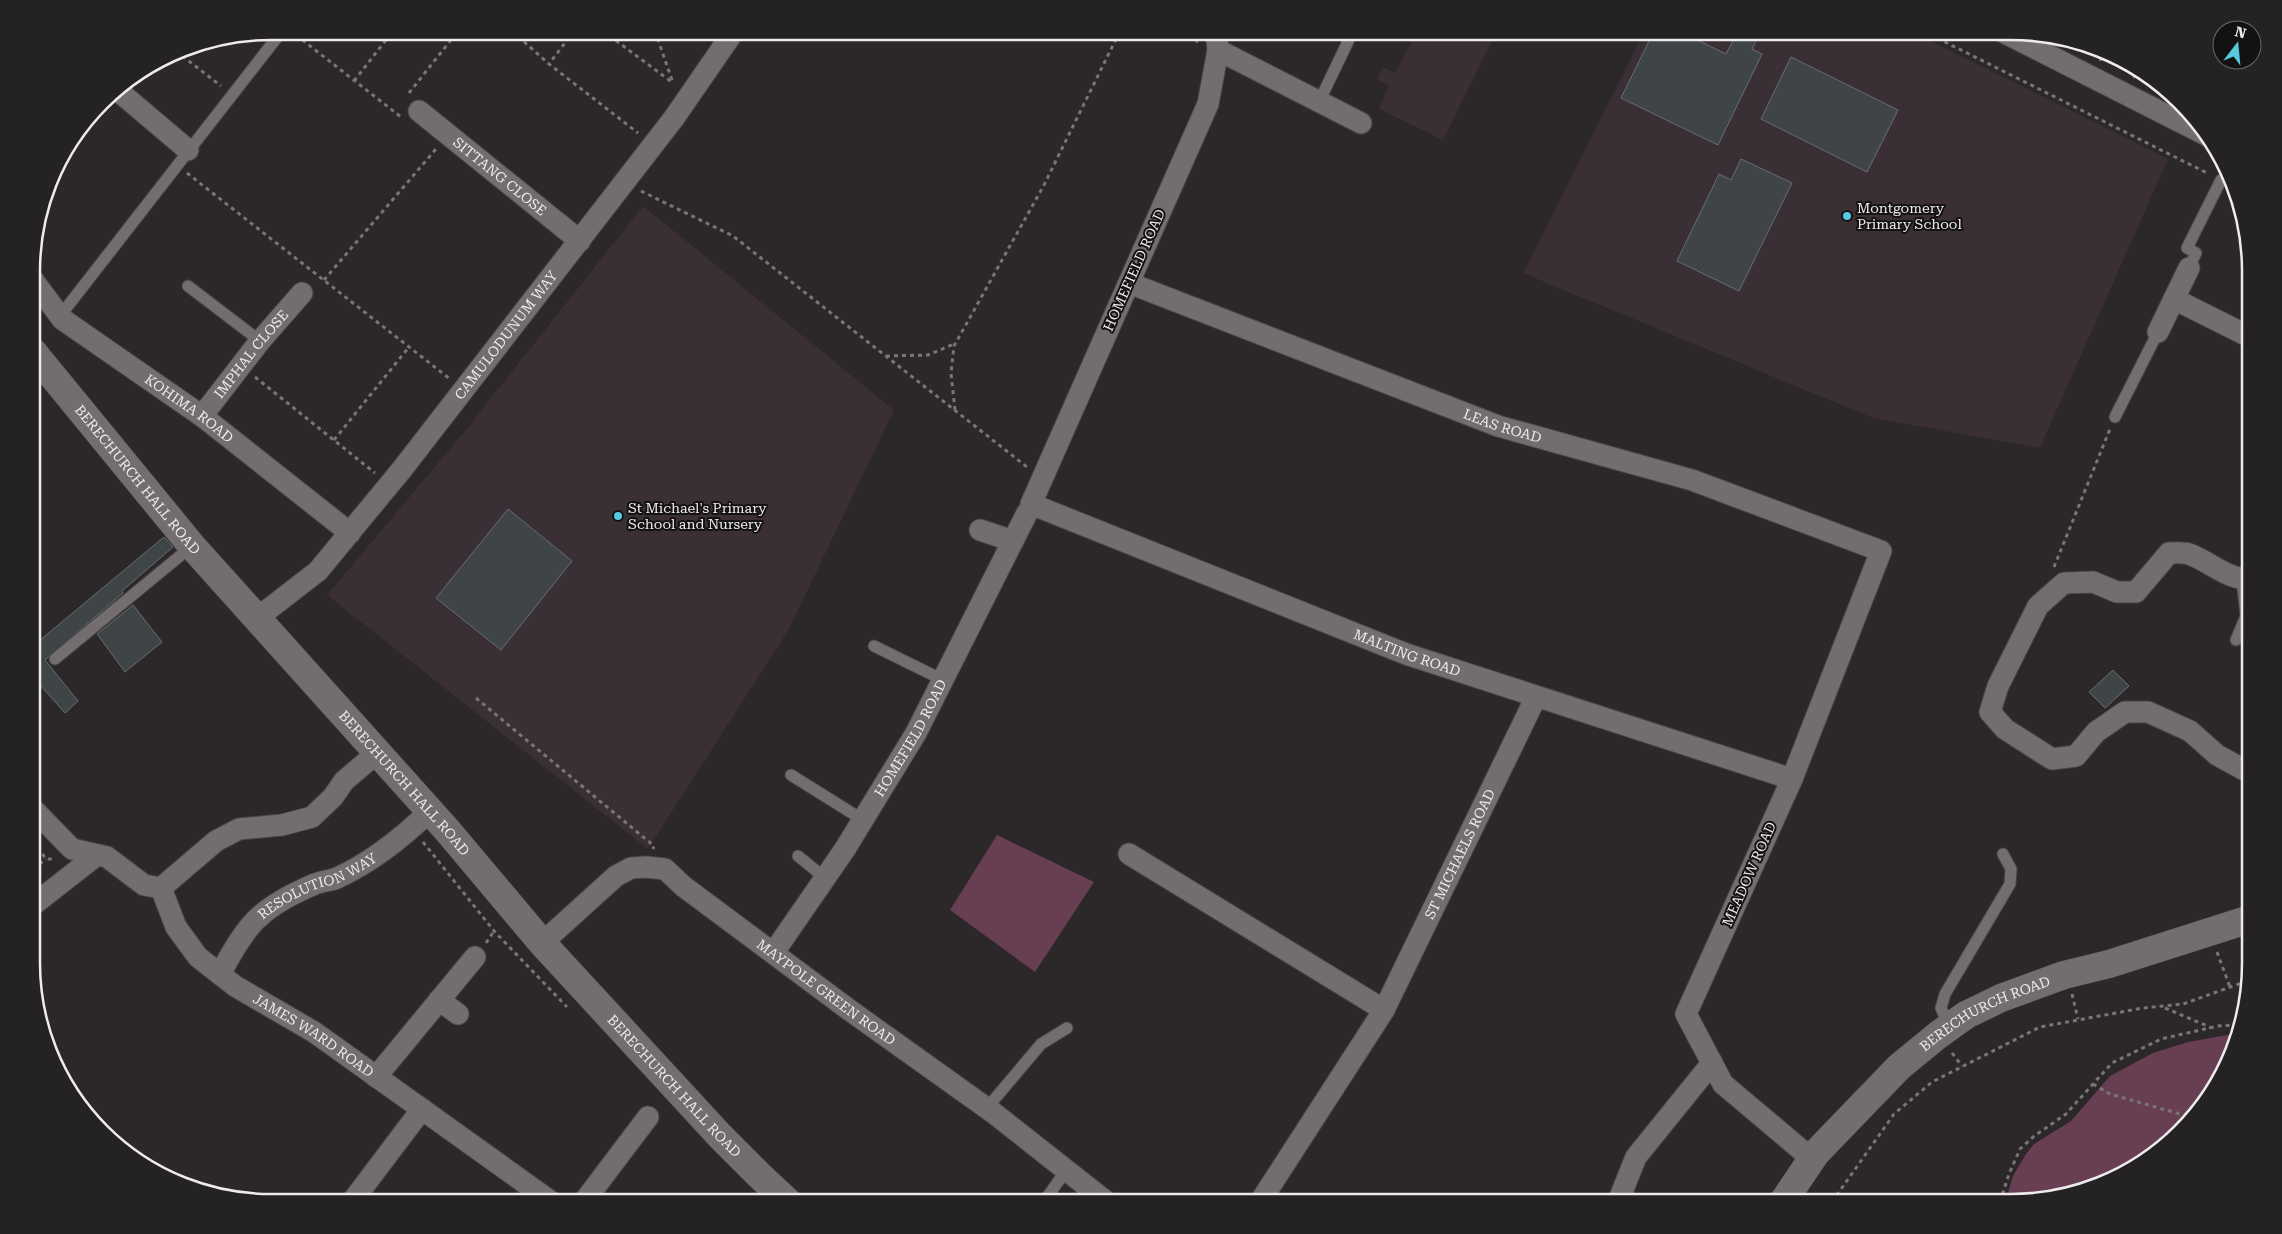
<svg xmlns="http://www.w3.org/2000/svg" width="2282" height="1234" viewBox="0 0 2282 1234" font-family="'Roboto Serif',serif">
  <rect width="100%" height="100%" fill="#2c2729"/>
  <g fill="#3a2f34">
    <path d="M1417 31H1497L1443 140 1379 109 1389 85 1377 79 1383 67 1395 73Z"/>
    <path d="M1645 31H1911L2168 159 2040 448 1873 418 1523 273Z"/>
    <path d="M643 206 894 410 789 629 648 849 327 595 460 437Z"/>
  </g>
  <g fill="#673e52">
    <path d="M997 835 1094 882 1035 972 950 910Z"/>
    <path d="M2233 1034 2219 1083 2144 1163 2088 1190 2027 1202H2005L2013 1176 2026 1154 2034 1144 2071 1121 2110 1076 2153 1053 2188 1042Z"/>
  </g>
  <g fill="#3f4546" stroke="#686e70">
    <path d="M1654 31H1689L1687 35 1726 54 1738 31 1757 39 1752 49 1762 54 1718 145 1621 98Z"/>
    <path d="M1791 57 1898 110 1867 172 1761 119Z"/>
    <path d="M1741 159 1792 183 1739 291 1677 261 1719 174 1731 180Z"/>
    <path d="M508 509 572 561 501 650 436 598Z"/>
    <path d="M164 537 173 547 122 591 123 593 45 660 78 701 65 713 33 677V646Z"/>
    <path d="M133 605 162 642 125 672 97 634Z"/>
    <path d="M2113 670 2129 686 2105 708 2089 692Z"/>
  </g>
  <g fill="none" stroke-linecap="round" stroke-linejoin="round">
    <g stroke="#494546" stroke-width="13">
      <g id="service">
        <path d="M1783 32 1784 31"/>
        <path d="M1319 102 1353 31"/>
        <path d="M2189 268 2196 253 2187 248 2221 180"/>
        <path d="M188 286 260 341"/>
        <path d="M60 316 282 31"/>
        <path d="M2115 417 2158 332"/>
        <path d="M2236 640 2246 616 2242 579"/>
        <path d="M874 646 943 680"/>
        <path d="M55 659 192 546"/>
        <path d="M791 775 863 820"/>
        <path d="M798 856 825 878"/>
        <path d="M1949 1026 1941 1008 1945 994 2010 884 2011 869 2003 854"/>
        <path d="M987 1108 1041 1044 1067 1028"/>
        <path d="M1043 1203 1067 1169"/>
      </g>
    </g>
    <g stroke="#494546" stroke-width="23">
      <g id="minor">
        <path id="s1" d="M1216 31 1218 50 1208 104 1031 504 1406 654 1792 779"/>
        <path d="M2001 31 2208 136"/>
        <path d="M1218 50 1361 123"/>
        <path d="M116 89 188 150"/>
        <path id="s2" d="M419 111 580 241"/>
        <path id="s3" d="M33 280 62 319 202 416 350 533"/>
        <path id="s4" d="M1129 283 1498 426 1692 480 1881 551 1792 779 1686 1014 1723 1084 1812 1159"/>
        <path d="M2174 299 2250 337"/>
        <path d="M2158 332 2189 268"/>
        <path id="s5" d="M202 416 260 341 302 293"/>
        <path d="M980 530 1013 541"/>
        <path d="M2250 579C2228 580 2209 561 2189 554 2183 552 2175 553 2169 553L2136 592H2117L2093 582 2064 583 2038 606 1998 686 1990 712 2005 729 2052 759 2076 756 2096 732 2125 712H2148L2190 731 2217 755 2250 773"/>
        <path id="s6" d="M256 619 318 571 403 468 674 118 734 31"/>
        <path id="s7" d="M33 809 72 849 107 857 144 885 161 888 176 927 198 957 235 986 314 1032 553 1203"/>
        <path d="M1129 854 1384 1010"/>
        <path d="M161 888 216 841 239 829 282 825 312 817 333 797 344 781 377 753"/>
        <path d="M33 905 97 855"/>
        <path id="s8" d="M542 943 616 876 631 868 646 867 665 869 683 886 848 1009 995 1114 1108 1203"/>
        <path id="s9" d="M774 952 845 849 916 733 1027 513"/>
        <path id="s10" d="M220 974C230 956 244 930 259 917 274 903 296 892 315 884 322 881 330 881 337 878 372 862 402 838 430 811"/>
        <path d="M439 1000 458 1014"/>
        <path d="M376 1077 475 957"/>
        <path id="s11" d="M1260 1202 1384 1010 1536 697"/>
        <path d="M1618 1202 1636 1157 1712 1063"/>
        <path d="M351 1203 422 1109"/>
        <path d="M583 1203 648 1117"/>
      </g>
    </g>
    <g stroke="#494546" stroke-width="29">
      <g id="tertiary">
        <path id="s12" d="M33 352 192 546 447 830 542 943 720 1136 760 1176 789 1203"/>
        <path id="s13" d="M1783 1202 1816 1153 1899 1067 1938 1035 1966 1015 2001 998 2064 975 2109 964 2250 919"/>
      </g>
    </g>
    <g stroke="#797576" stroke-width="3" stroke-dasharray="4 4" stroke-linecap="butt">
      <path d="M512 31 549 64"/>
      <path d="M574 31 549 64 638 133"/>
      <path d="M603 31 673 83"/>
      <path d="M655 31 673 83"/>
      <path d="M1174 31 1198 42"/>
      <path d="M1923 31 2209 174"/>
      <path d="M296 35 401 117"/>
      <path d="M2073 39 2097 56"/>
      <path d="M2098 50 2101 61"/>
      <path d="M176 51 221 86"/>
      <path d="M2133 77 2142 74"/>
      <path d="M354 81 393 31"/>
      <path d="M409 93 458 31"/>
      <path d="M187 173 450 379"/>
      <path d="M641 191 733 236 1027 467"/>
      <path d="M324 280 436 149"/>
      <path d="M886 356 928 355 954 344"/>
      <path d="M255 377 375 473"/>
      <path d="M955 410 951 373 954 346 1044 185 1120 31"/>
      <path d="M334 440 409 347"/>
      <path d="M2054 567 2110 429"/>
      <path d="M476 698 654 846 653 849"/>
      <path d="M33 841 46 859H55"/>
      <path d="M423 842 494 931 567 1007"/>
      <path d="M33 869 46 859"/>
      <path d="M486 943 494 931"/>
      <path d="M2217 952 2230 987"/>
      <path d="M2072 994 2078 1019"/>
      <path d="M2165 1008 2212 1028"/>
      <path d="M1952 1053 1962 1066"/>
      <path d="M2093 1084 2110 1094 2187 1116"/>
      <path d="M1832 1202 1894 1114 1932 1082 2040 1027 2143 1008 2183 1004 2250 980"/>
      <path d="M2000 1202 2009 1174 2020 1149 2033 1137 2066 1114 2112 1063 2161 1039 2218 1026 2236 1025"/>
    </g>
    <use href="#service" stroke="#736d6f" stroke-width="11"/>
    <use href="#minor" stroke="#736d6f" stroke-width="21"/>
    <use href="#tertiary" stroke="#736d6f" stroke-width="28"/>
  </g>
  <g fill="#55cadf" stroke="#131112" stroke-width="2">
    <circle cx="1847" cy="216" r="5"/>
    <circle cx="618" cy="516" r="5"/>
  </g>
  <g text-anchor="middle" dominant-baseline="central" stroke-width="4" stroke-linejoin="round" paint-order="stroke">
    <g font-size="14" fill="#eeebec" stroke="#131112">
      <text stroke="none"><textPath href="#s2" startOffset="104">SITTANG CLOSE</textPath></text>
      <text transform="translate(1134 270) rotate(-66)">HOMEFIELD ROAD</text>
      <text stroke="none"><textPath href="#s6" startOffset="380">CAMULODUNUM WAY</textPath></text>
      <text stroke="none"><textPath href="#s5" startOffset="79">IMPHAL CLOSE</textPath></text>
      <text stroke="none"><textPath href="#s3" startOffset="204">KOHIMA ROAD</textPath></text>
      <text stroke="none"><textPath href="#s4" startOffset="400">LEAS ROAD</textPath></text>
      <text stroke="none"><textPath href="#s12" startOffset="165">BERECHURCH HALL ROAD</textPath></text>
      <text stroke="none"><textPath href="#s1" startOffset="916">MALTING ROAD</textPath></text>
      <text stroke="none"><textPath href="#s9" startOffset="254">HOMEFIELD ROAD</textPath></text>
      <text stroke="none"><textPath href="#s12" startOffset="569">BERECHURCH HALL ROAD</textPath></text>
      <text stroke="none"><textPath href="#s11" startOffset="402">ST MICHAELS ROAD</textPath></text>
      <text transform="translate(1749 874) rotate(-66)">MEADOW ROAD</text>
      <text stroke="none"><textPath href="#s10" startOffset="136">RESOLUTION WAY</textPath></text>
      <text stroke="none"><textPath href="#s8" startOffset="354">MAYPOLE GREEN ROAD</textPath></text>
      <text stroke="none"><textPath href="#s13" startOffset="281">BERECHURCH ROAD</textPath></text>
      <text stroke="none"><textPath href="#s7" startOffset="374">JAMES WARD ROAD</textPath></text>
      <text stroke="none"><textPath href="#s12" startOffset="975">BERECHURCH HALL ROAD</textPath></text>
    </g>
    <g font-size="14" fill="#eeebec" stroke="#131112" text-anchor="start">
      <text x="1857" y="208">Montgomery<tspan x="1857" dy="16">Primary School</tspan></text>
      <text x="628" y="508">St Michael's Primary<tspan x="628" dy="16">School and Nursery</tspan></text>
    </g>
  </g>
  <path d="M0 0H2282V1234H0ZM271 40H2011A231 231 0 0 1 2242 271V963A231 231 0 0 1 2011 1194H271A231 231 0 0 1 40 963V271A231 231 0 0 1 271 40Z" fill="#252223" fill-rule="evenodd"/>
  <path fill="none" stroke="#eeebec" stroke-width="2.5" d="M271 40H2011A231 231 0 0 1 2242 271V963A231 231 0 0 1 2011 1194H271A231 231 0 0 1 40 963V271A231 231 0 0 1 271 40Z"/>
  <g transform="translate(2237 45) rotate(16)"><circle r="24" fill="#131112" stroke="#6b6869"/>
  <path d="M0-4L9 19L0 12L-9 19Z" fill="#55cadf"/>
  <text y="-8" font-size="14" font-weight="bold" text-anchor="middle" fill="#eeebec">N</text>
  </g>
</svg>
